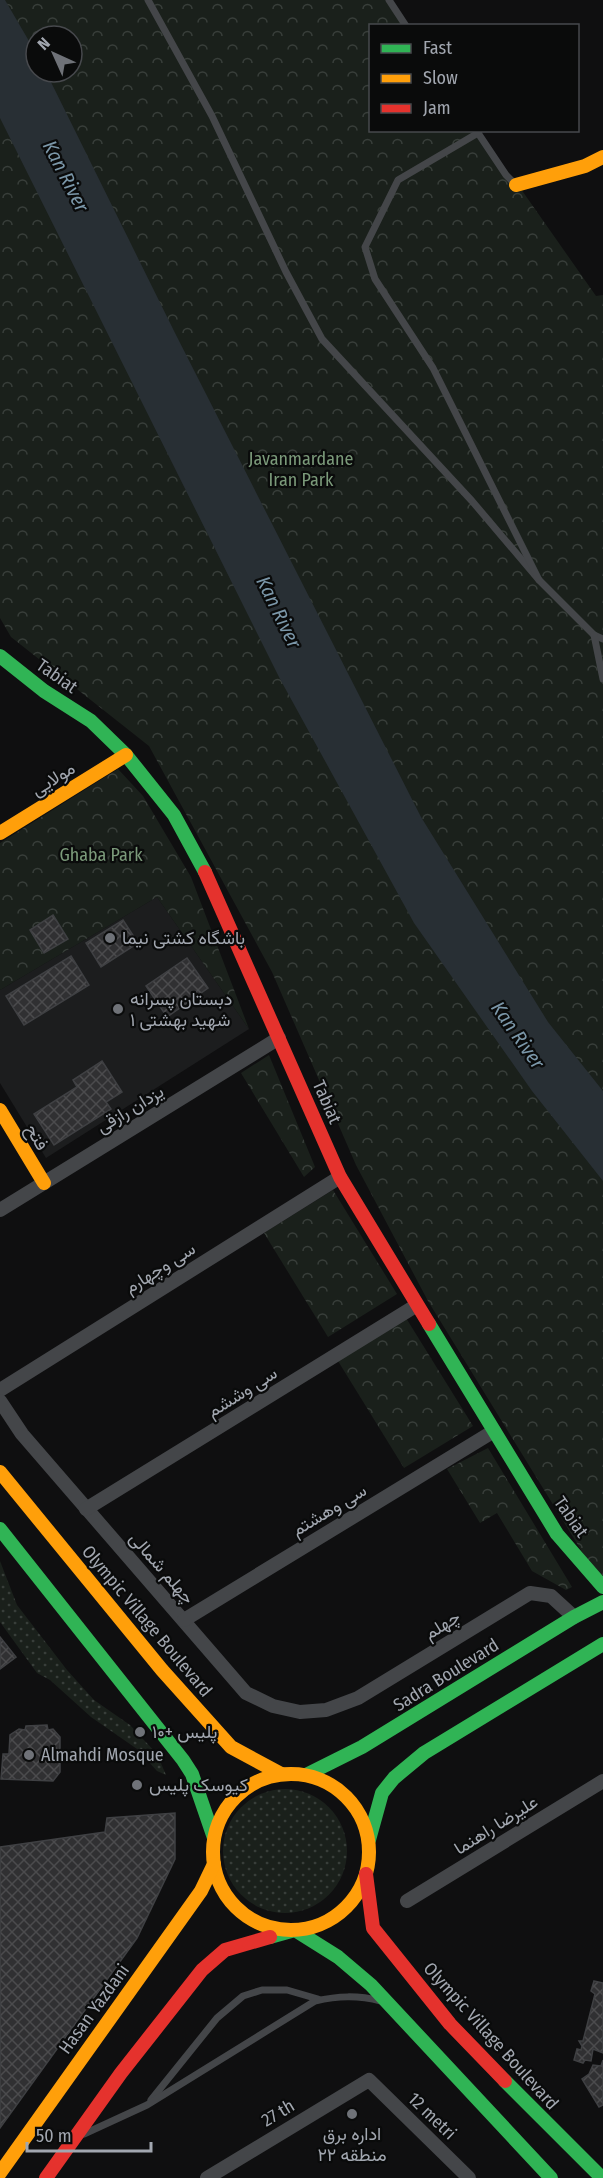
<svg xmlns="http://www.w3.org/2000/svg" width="603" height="2178" viewBox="0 0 603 2178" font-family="'Fira Sans Condensed',Vazirmatn,sans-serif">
  <defs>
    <pattern id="grass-dots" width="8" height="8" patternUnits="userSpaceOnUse" patternTransform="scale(1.5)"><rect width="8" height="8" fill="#1a201b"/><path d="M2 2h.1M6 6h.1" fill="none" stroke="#383e3a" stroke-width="1.8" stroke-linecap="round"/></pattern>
    <pattern id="forest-crowns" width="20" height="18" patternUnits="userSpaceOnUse" patternTransform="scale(1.5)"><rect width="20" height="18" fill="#1a201b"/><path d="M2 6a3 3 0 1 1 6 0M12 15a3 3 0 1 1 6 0" fill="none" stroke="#383e3a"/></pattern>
    <pattern id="building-cross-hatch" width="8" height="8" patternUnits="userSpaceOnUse" patternTransform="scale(1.5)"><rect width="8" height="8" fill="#303032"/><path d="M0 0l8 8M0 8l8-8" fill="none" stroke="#4b4b4d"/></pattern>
  </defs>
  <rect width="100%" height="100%" fill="#0f0f10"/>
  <path fill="#1c1d1e" d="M157 897 249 1029 46 1158 0 1083V990Z"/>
  <g fill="url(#grass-dots)">
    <path d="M0 1561 17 1605 67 1670 94 1700 130 1725 157 1754 166 1775 157 1771 137 1749 91 1717 50 1680 37 1673 0 1622Z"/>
    <circle cx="285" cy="1851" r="62"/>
  </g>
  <g fill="url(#forest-crowns)" fill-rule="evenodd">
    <path d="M0 0H387L404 25 370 26V130L476 131 516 182 596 296 603 295V1583L589 1563 428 1301 356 1165 272 972 149 746 11 637 0 618ZM36 36H72V72H36Z"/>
    <path d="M118 769 143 796 191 877 249 1029 157 897 0 990V843Z"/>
    <path d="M269 1055 315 1167 304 1177 241 1073Z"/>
    <path d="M333 1190 397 1294 328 1337 264 1233Z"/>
    <path d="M406 1318 473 1426 404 1468 338 1361Z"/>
    <path d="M488 1448 572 1587 566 1590 532 1571 497 1513 480 1523 447 1469Z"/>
  </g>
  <path fill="#282f34" d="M0 0H5L36 53V72H46L175 333 421 817 548 1022 603 1091V1181L532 1091 414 923 280 679 0 118Z"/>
  <g fill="url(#building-cross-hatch)" stroke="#3f4043" stroke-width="1.5">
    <path d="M53 915 68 939 44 953 30 930Z"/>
    <path d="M123 920 138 943 101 967 86 943Z"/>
    <path d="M71 956 89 985 24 1025 6 996Z"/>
    <path d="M187 958 208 988 167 1017 146 986Z"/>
    <path d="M102 1061 122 1092 106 1102 111 1109 54 1145 34 1114 77 1087 73 1080Z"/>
    <path d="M0 1637 16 1657 0 1669Z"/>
    <path d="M47 1725 48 1730 53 1729 60 1737V1772L53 1781 1 1779 3 1754H9L10 1735 19 1729 25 1730 26 1726Z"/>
    <path d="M175 1813V1859L137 1938 0 2128V1847L105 1832 107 1818Z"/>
    <path d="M594 1981 603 1983V2053L593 2049 591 2061 585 2060 583 2063 574 2060 577 2049 581 2050 582 2046 579 2041H583L595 1994 591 1991Z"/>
    <path d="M603 2060V2105L599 2107 582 2079 589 2074 593 2065 601 2066Z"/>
  </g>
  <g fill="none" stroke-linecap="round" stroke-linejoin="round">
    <g stroke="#444649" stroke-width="7">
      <path d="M148 0 212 116 286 272 322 339 472 501 539 580"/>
      <path d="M389 0 406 26"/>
      <path d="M476 130 506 175 515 184"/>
      <path d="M478 133 398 180 365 247 375 279 433 368 539 580 594 635 603 639"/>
      <path d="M594 635 603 679"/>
      <path d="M151 2100 217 2018 243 1996 262 1990H287L318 1999"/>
      <path d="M84 2134 147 2105 315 2001C338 1996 357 1995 381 2001"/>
    </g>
    <g stroke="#444649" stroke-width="14">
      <path d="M0 1210 279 1038"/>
      <path d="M0 1390 340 1177"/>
      <path d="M0 1401 22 1434 246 1693 273 1706 300 1712 326 1710 358 1698 530 1593 551 1596 574 1617"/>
      <path d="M86 1509 417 1305"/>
      <path d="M184 1620 494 1431"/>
      <path d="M407 1901 603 1781"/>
      <path d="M207 2178 369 2080 469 2178"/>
    </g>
    <g stroke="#30b455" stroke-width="14">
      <path d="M0 656 44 691 91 721 126 755 174 815 205 872"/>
      <path d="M429 1324 557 1534 603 1587"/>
      <path d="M0 1529 183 1760 192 1774 214 1838"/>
      <path d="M306 1775 362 1747 574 1617 603 1602"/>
      <path d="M369 1840 382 1793 394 1778 424 1753 603 1644"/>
      <path d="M270 1937 295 1930 338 1957 371 1985 551 2178"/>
      <path d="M505 2081 602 2178"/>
    </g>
    <g stroke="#ff9f0a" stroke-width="14">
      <path d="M516 185 585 166 603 157"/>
      <path d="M0 833 126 755"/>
      <path d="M0 1110 44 1183"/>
      <path d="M0 1472 162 1670 231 1747 281 1774"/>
      <circle cx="291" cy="1852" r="78"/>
      <path d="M0 2173 201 1891 214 1864"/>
    </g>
    <g stroke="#e5322d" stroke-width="14">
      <path d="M205 872 340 1177 429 1324"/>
      <path d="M366 1874 373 1928 450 2024 505 2081"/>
      <path d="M46 2178 121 2073 202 1970 225 1950 270 1937"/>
    </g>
  </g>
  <g fill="#6f7278" stroke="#0a0b0b" stroke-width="2">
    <circle cx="110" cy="938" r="6"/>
    <circle cx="118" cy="1009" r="6"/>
    <circle cx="140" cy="1732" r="6"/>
    <circle cx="29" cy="1755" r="6"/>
    <circle cx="137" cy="1785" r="6"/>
    <circle cx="352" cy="2114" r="6"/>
  </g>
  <g text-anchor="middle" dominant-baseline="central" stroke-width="4.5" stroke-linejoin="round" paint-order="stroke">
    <g font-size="18" fill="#7b9a7a" stroke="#0a0b0b">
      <text x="301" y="459">Javanmardane<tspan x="301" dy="21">Iran Park</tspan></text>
      <text x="101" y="855">Ghaba Park</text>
    </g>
    <g font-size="18" fill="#a2a7b0" stroke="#0a0b0b">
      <text transform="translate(57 676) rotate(35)">Tabiat</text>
      <text transform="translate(53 779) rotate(-32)">مولایی</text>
      <text transform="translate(327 1102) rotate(66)">Tabiat</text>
      <text transform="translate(130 1109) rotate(-31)">یزدان رازقی</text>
      <text transform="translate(37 1137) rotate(59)">فتح</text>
      <text transform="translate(160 1268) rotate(-32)">سی وچهارم</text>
      <text transform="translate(242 1392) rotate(-32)">سی وششم</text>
      <text transform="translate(329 1510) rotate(-31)">سی وهشتم</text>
      <text transform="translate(571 1517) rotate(55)">Tabiat</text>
      <text transform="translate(162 1568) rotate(49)">چهلم شمالی</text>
      <text transform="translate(147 1621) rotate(50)">Olympic Village Boulevard</text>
      <text transform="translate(442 1625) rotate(-32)">چهلم</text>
      <text transform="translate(446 1675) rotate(-32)">Sadra Boulevard</text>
      <text transform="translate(496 1825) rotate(-32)">علیرضا راهنما</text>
      <text transform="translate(94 2009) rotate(-54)">Hasan Yazdani</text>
      <text transform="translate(491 2036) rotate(48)">Olympic Village Boulevard</text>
      <text transform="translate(278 2113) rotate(-31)">27 th</text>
      <text transform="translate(432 2116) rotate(44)">12 metri</text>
    </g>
    <g font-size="18" fill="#a2a7b0" stroke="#0a0b0b" text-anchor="start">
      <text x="122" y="938">باشگاه کشتی نیما</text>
      <text x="130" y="999">دبستان پسرانه<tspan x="130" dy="21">شهید بهشتی ۱</tspan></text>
      <text x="152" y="1732">پلیس +۱۰</text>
      <text x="41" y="1755">Almahdi Mosque</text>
      <text x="149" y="1785">کیوسک پلیس</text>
      <text x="352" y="2134" text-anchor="middle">اداره برق<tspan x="352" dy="21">منطقه ۲۲</tspan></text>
    </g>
    <g font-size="20" font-style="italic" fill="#7b97a9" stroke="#0a0b0b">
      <text transform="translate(66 176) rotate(63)">Kan River</text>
      <text transform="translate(279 612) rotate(64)">Kan River</text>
      <text transform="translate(518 1035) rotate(55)">Kan River</text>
    </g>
  </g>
  <rect x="369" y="24" width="210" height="108" fill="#0a0b0b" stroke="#47494d" stroke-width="1.5"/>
  <rect x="381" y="44" width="30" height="9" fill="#30b455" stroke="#47494d" stroke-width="1.5"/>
  <text x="423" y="54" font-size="18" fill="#a2a7b0">Fast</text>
  <rect x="381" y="74" width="30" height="9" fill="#ff9f0a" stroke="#47494d" stroke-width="1.5"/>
  <text x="423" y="84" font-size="18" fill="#a2a7b0">Slow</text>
  <rect x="381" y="104" width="30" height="9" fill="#e5322d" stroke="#47494d" stroke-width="1.5"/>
  <text x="423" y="114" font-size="18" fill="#a2a7b0">Jam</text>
  <g transform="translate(54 54) rotate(315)"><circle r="28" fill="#0a0b0b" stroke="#47494d" stroke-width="1.5"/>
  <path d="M0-4.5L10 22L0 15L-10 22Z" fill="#6f7278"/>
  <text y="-9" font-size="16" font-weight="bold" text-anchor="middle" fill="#a2a7b0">N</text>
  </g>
  <path d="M27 2142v9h124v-9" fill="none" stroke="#a2a7b0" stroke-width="3"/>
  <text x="36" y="2142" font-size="18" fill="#a2a7b0" stroke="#0a0b0b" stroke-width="4.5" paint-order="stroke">50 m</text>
</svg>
